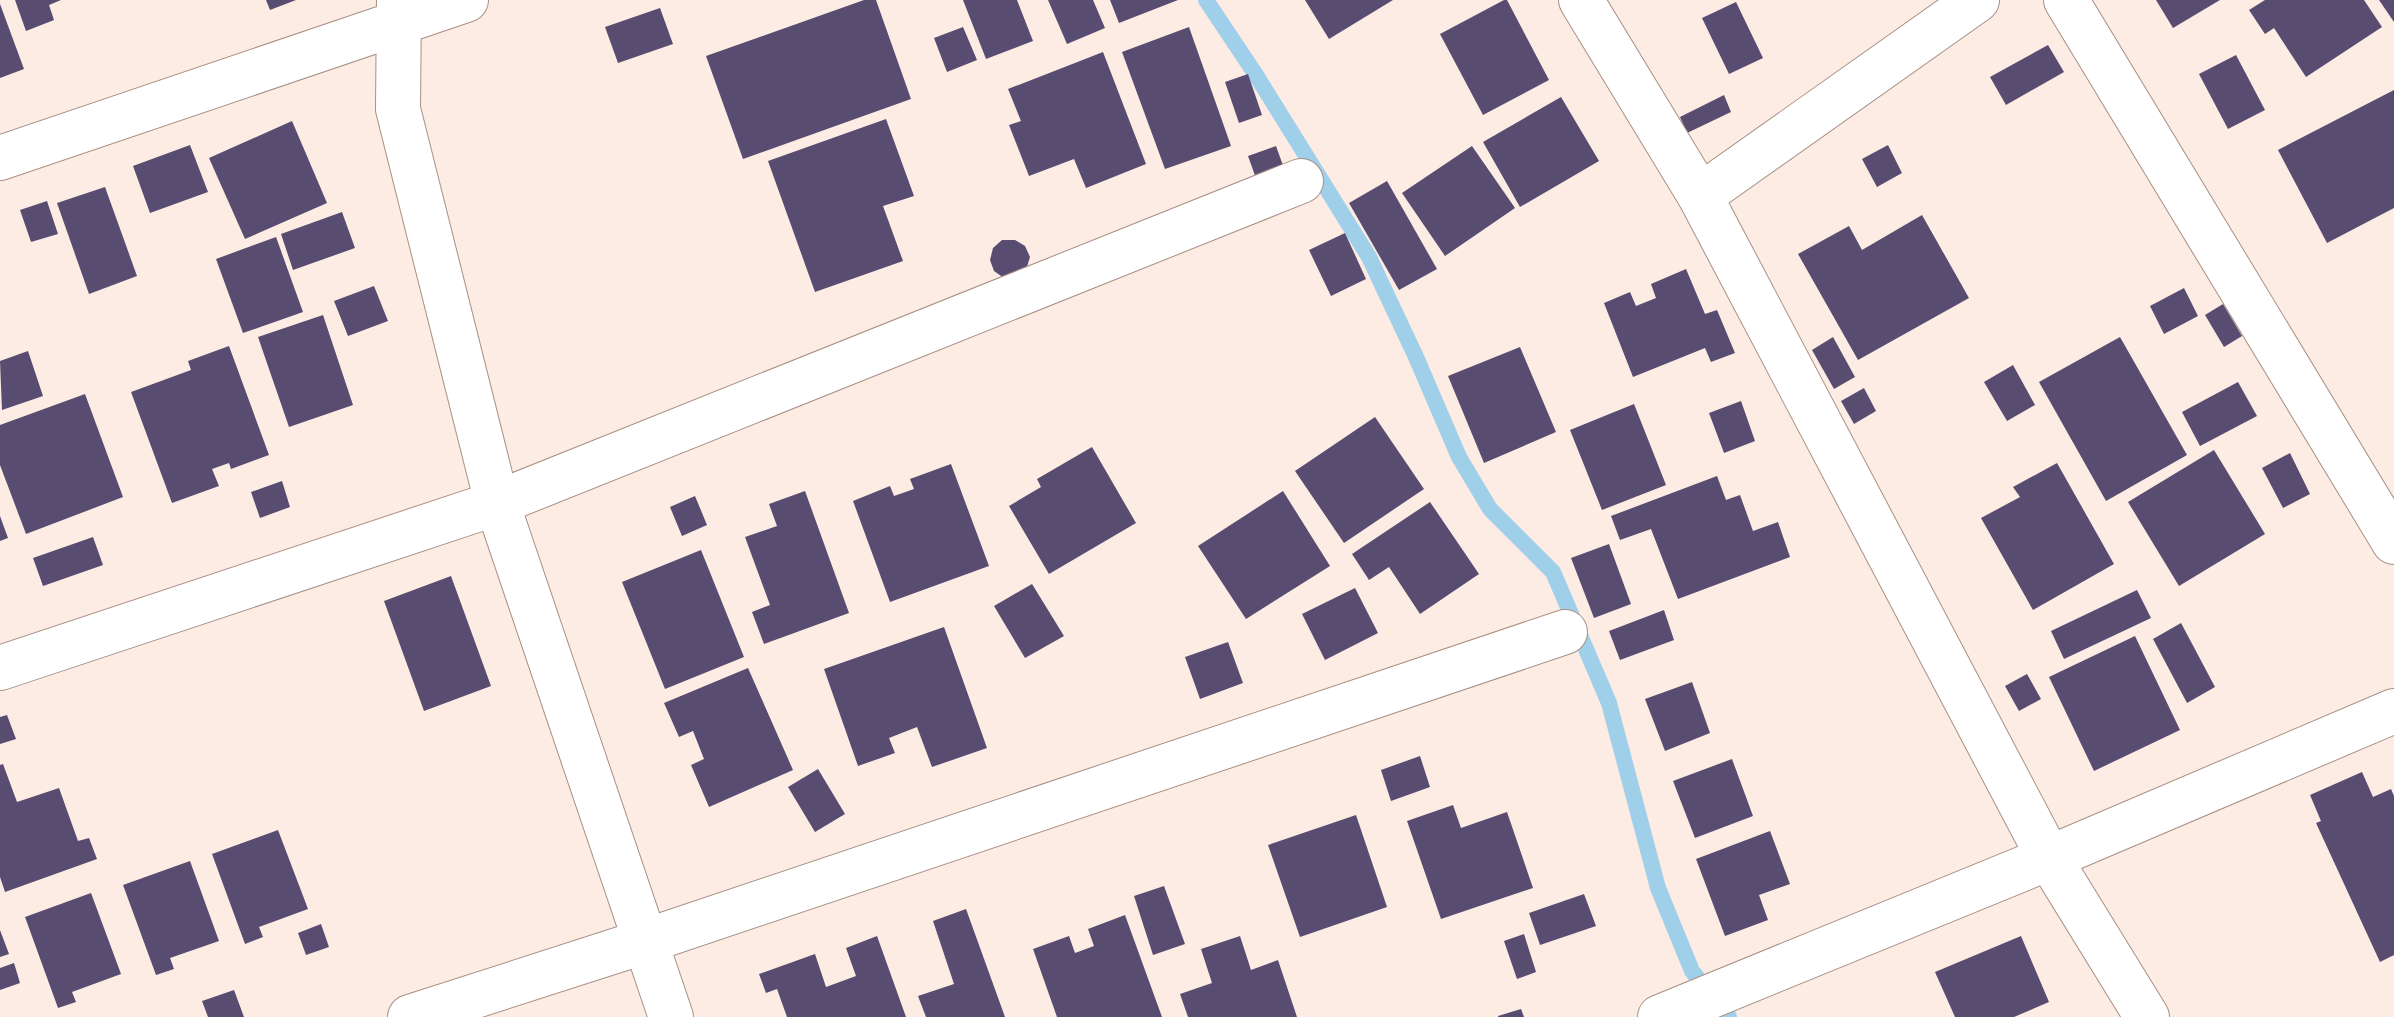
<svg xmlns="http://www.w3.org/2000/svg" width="2394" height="1017" viewBox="0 0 2394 1017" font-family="'Public Sans',sans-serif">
  <rect width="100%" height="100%" fill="#fcece4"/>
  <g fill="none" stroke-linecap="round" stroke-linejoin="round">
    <path stroke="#9fcfe9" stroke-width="16" d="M1206 0 1256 75 1369 257 1416 357 1459 457 1490 509 1553 572 1609 703 1658 888 1692 971 1729 1017"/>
  </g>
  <g fill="#584c71">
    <path d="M15 0H61L49 5 54 20 26 31Z"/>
    <path d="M266 0H296L270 10Z"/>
    <path d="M864 0H876L911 99 743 159 706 56Z"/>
    <path d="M963 0H1017L1033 41 986 59Z"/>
    <path d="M1048 0H1093L1105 28 1067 44Z"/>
    <path d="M1110 0H1178L1119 23Z"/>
    <path d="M1305 0H1393L1329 39Z"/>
    <path d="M1504 0H1507L1549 80 1483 115 1440 34Z"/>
    <path d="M2156 0H2220L2173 28Z"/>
    <path d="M2265 0H2364L2382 27 2306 77 2274 28 2265 34 2249 10Z"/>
    <path d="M2379 0H2394V22Z"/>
    <path d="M1736 2 1763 58 1729 74 1702 18Z"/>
    <path d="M0 4 24 69 0 78Z"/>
    <path d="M660 8 673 44 618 63 605 27Z"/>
    <path d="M963 27 977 60 947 72 934 38Z"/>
    <path d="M1189 27 1231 146 1165 169 1122 52Z"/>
    <path d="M2048 45 2064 72 2006 105 1990 77Z"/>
    <path d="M1103 52 1146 164 1086 188 1074 159 1029 176 1009 125 1021 121 1008 89Z"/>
    <path d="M2236 55 2265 110 2228 129 2199 74Z"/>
    <path d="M1248 74 1262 115 1239 123 1225 82Z"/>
    <path d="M2394 90V208L2327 243 2278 150Z"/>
    <path d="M1724 95 1731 112 1687 133 1680 117Z"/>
    <path d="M1561 97 1599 161 1520 207 1483 142Z"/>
    <path d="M886 119 914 196 883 206 903 261 815 292 768 161Z"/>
    <path d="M292 121 327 203 245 239 209 158Z"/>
    <path d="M190 145 208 192 150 213 133 166Z"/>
    <path d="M1888 145 1902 173 1877 187 1862 159Z"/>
    <path d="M1276 146 1290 185 1262 195 1248 156Z"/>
    <path d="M1472 146 1515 208 1445 256 1402 193Z"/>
    <path d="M1387 181 1437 269 1399 290 1349 203Z"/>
    <path d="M105 187 137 276 89 294 57 203Z"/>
    <path d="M47 201 58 234 31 242 20 210Z"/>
    <path d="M342 212 355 248 293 270 281 234Z"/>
    <path d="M1922 215 1969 298 1858 360 1798 254 1849 226 1862 250Z"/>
    <path d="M1345 233 1366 279 1331 296 1309 250Z"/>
    <path d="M276 237 303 312 243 333 216 259Z"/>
    <path d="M1002 240H1015L1025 246 1030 257 1026 270 1004 278 994 271 990 260 993 248Z"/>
    <path d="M1686 269 1705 314 1717 310 1735 353 1711 362 1705 348 1633 377 1604 303 1630 292 1636 306 1656 298 1651 284Z"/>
    <path d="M374 286 388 321 348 336 334 301Z"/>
    <path d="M2184 288 2198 316 2164 334 2150 306Z"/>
    <path d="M2223 304 2242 336 2224 347 2205 315Z"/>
    <path d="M323 315 353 405 289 427 258 337Z"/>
    <path d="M1833 337 1855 377 1834 389 1812 350Z"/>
    <path d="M2120 337 2187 455 2106 501 2039 382Z"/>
    <path d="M229 346 269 455 231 469 229 463 212 469 219 486 172 503 131 392 191 370 188 361Z"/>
    <path d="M1520 347 1556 432 1484 463 1448 376Z"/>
    <path d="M28 351 43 396 2 410 0 361Z"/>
    <path d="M2013 365 2035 405 2007 421 1984 382Z"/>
    <path d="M2238 382 2257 416 2200 446 2182 412Z"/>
    <path d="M1864 388 1876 411 1854 424 1841 401Z"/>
    <path d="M85 394 123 497 26 534 0 465V425Z"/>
    <path d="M1741 401 1755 441 1724 453 1709 413Z"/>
    <path d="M1634 404 1666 485 1602 510 1570 430Z"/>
    <path d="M1375 417 1424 489 1344 543 1295 471Z"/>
    <path d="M1092 447 1136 523 1049 574 1009 506 1041 487 1037 479Z"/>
    <path d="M2214 450 2265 534 2179 586 2128 502Z"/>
    <path d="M2290 453 2310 494 2283 508 2262 468Z"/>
    <path d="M2057 463 2114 564 2033 610 1981 518 2020 497 2013 487Z"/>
    <path d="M951 464 989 566 890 602 853 501 890 486 894 496 914 489 910 479Z"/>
    <path d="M1717 476 1726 500 1740 495 1753 531 1778 522 1790 557 1678 599 1651 529 1620 540 1611 516Z"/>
    <path d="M282 481 290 507 260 518 251 492Z"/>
    <path d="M805 491 849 613 764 644 752 612 770 605 745 537 777 526 769 504Z"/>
    <path d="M1283 491 1330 566 1246 619 1198 546Z"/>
    <path d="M695 496 707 525 682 536 670 507Z"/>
    <path d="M1430 502 1479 574 1420 614 1389 567 1369 580 1352 554Z"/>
    <path d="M0 516 8 538 0 541Z"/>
    <path d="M93 537 103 565 43 586 33 558Z"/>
    <path d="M1609 544 1631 604 1594 618 1571 558Z"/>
    <path d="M701 550 744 657 665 689 622 582Z"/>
    <path d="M451 576 491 686 424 711 384 601Z"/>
    <path d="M1032 584 1064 636 1025 658 994 606Z"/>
    <path d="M1355 588 1378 633 1325 660 1302 614Z"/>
    <path d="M2137 590 2151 618 2064 659 2051 631Z"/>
    <path d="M1664 610 1674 640 1620 660 1609 631Z"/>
    <path d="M2181 623 2215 687 2187 703 2153 639Z"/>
    <path d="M944 627 987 748 932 767 917 727 889 738 895 753 858 766 824 669Z"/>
    <path d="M2135 636 2180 730 2094 771 2049 677Z"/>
    <path d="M1228 642 1243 683 1200 699 1185 657Z"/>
    <path d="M748 668 793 770 709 807 691 765 704 759 693 731 679 737 664 703Z"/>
    <path d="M2027 674 2041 699 2019 711 2005 686Z"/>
    <path d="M1692 682 1710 733 1665 751 1645 699Z"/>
    <path d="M7 715 16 739 0 744V717Z"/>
    <path d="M1420 756 1430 787 1391 801 1381 770Z"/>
    <path d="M1732 759 1753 816 1695 838 1673 781Z"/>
    <path d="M3 764 17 802 59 788 78 841 89 838 97 859 5 892 0 877V765Z"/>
    <path d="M818 769 845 814 815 832 788 787Z"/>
    <path d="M2362 772 2373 797 2391 789 2394 796V955L2380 962 2316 823 2321 821 2310 795Z"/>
    <path d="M1453 805 1461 828 1507 812 1533 888 1441 919 1407 821Z"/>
    <path d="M1356 815 1387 907 1300 937 1268 845Z"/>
    <path d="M278 830 308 909 259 927 263 937 245 944 212 854Z"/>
    <path d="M1770 831 1790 884 1759 895 1768 920 1725 936 1696 859Z"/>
    <path d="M190 861 219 941 170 958 174 969 156 975 123 885Z"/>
    <path d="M1164 886 1185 944 1153 955 1134 896Z"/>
    <path d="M91 893 121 974 72 992 76 1002 58 1008 25 917Z"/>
    <path d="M1584 894 1596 926 1540 945 1529 913Z"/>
    <path d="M966 909 1005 1017H926L918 996 954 984 933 921Z"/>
    <path d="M1125 915 1162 1017H1057L1033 949 1069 936 1075 953 1094 946 1088 929Z"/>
    <path d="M321 924 329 947 306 955 298 933Z"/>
    <path d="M0 930 9 954 0 957Z"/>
    <path d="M1524 934 1536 972 1517 979 1504 941Z"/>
    <path d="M877 936 906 1017H787L777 989 766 993 759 974 815 954 826 987 856 976 846 948Z"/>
    <path d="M1240 936 1251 970 1278 960 1297 1017H1188L1180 994 1212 983 1201 949Z"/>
    <path d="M2021 936 2049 1002 2014 1017H1955L1935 972Z"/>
    <path d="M14 963 20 983 0 990V968Z"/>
    <path d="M234 990 244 1017H208L202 1001Z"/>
    <path d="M1521 1009 1524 1017H1498V1016Z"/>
  </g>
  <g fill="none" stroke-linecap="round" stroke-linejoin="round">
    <g stroke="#a89084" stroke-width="46">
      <g id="minor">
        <path d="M399 0 398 109 497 503 671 1017"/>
        <path d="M1581 0 1700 196 2049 858 2147 1017"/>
        <path d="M2066 0 2394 542"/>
        <path d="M0 158 466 0"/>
        <path d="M1700 196 1977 0"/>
        <path d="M0 668 497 503 1301 181"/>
        <path d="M410 1017 646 941 1565 632"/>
        <path d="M1660 1017 2049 858 2394 711"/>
      </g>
    </g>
    <use href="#minor" stroke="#fff" stroke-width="44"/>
  </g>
</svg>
